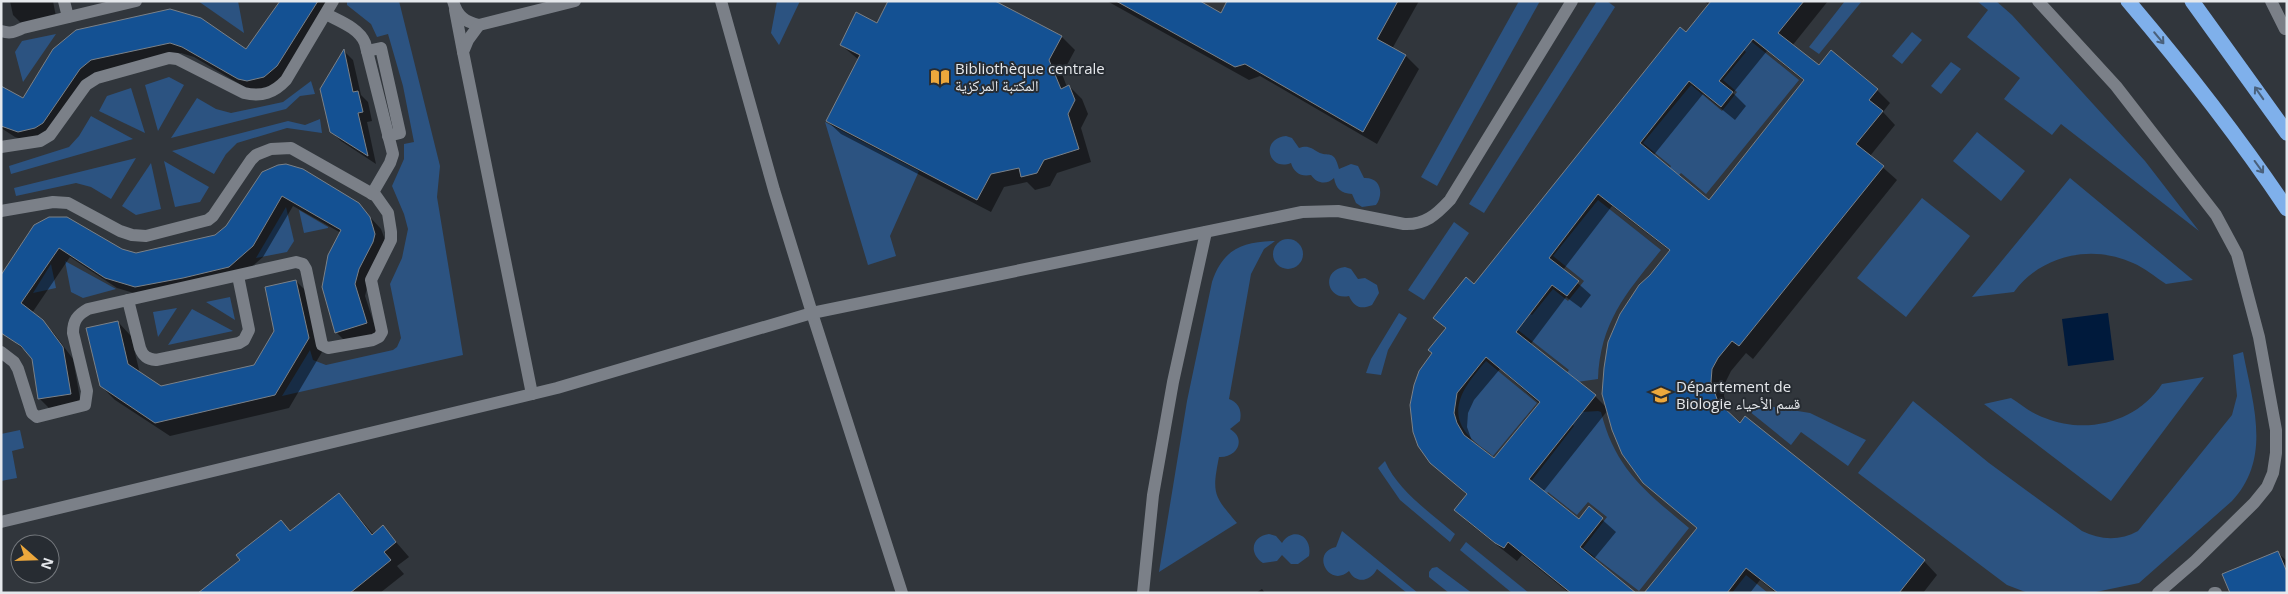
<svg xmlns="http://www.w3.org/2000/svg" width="2288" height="594" viewBox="0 0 2288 594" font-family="'Open Sans','Noto Naskh Arabic',sans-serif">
  <rect width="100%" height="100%" fill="#31363c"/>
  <g fill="#2c5381">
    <path d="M198 1H238L244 33Z"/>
    <path d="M347 1H399L440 166 437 197 463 355 282 396 310 350 313 360 326 365 393 350 397 347 401 338 390 284 402 258 408 229 404 214 392 186 404 159V144L414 142 403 86 388 34 377 37 371 24 347 5Z"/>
    <path d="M777 1H800L779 45 771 33Z"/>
    <path d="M1519 1H1540L1437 186 1421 177Z"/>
    <path d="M1597 1H1607L1615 7 1484 213 1469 204Z"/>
    <path d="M1845 1H1862L1819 54 1809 47Z"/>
    <path d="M1977 1H1996L2012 15 2145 161 2199 231 2061 124 2052 135 2004 99 2020 78 1967 37 1988 10Z"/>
    <path d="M1731 25 1799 80 1706 194 1681 173 1675 179 1667 173 1671 166 1643 143 1691 85 1722 111 1737 92 1723 80 1746 52 1724 34Z"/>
    <path d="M1912 32 1922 40 1902 64 1892 56Z"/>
    <path d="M56 34 23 82 15 52 22 41Z"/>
    <path d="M1951 62 1961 69 1941 94 1931 86Z"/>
    <path d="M169 77 184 85 158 131 145 85Z"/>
    <path d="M311 81 315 94 300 96 286 109 171 138 197 98 216 109 231 113 283 102Z"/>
    <path d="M131 88 145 133 99 111 107 96Z"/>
    <path d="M91 116 133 139 11 174 9 166 69 147 79 136Z"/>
    <path d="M320 119 322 133 287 128 237 143 226 154 214 174 172 151 288 121 305 125Z"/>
    <path d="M825 122 919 171 890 236 896 256 868 265Z"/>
    <path d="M1977 132 2025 171 2001 201 1953 161Z"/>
    <path d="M1286 136 1292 138 1299 148C1308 145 1311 148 1318 152 1328 158 1334 148 1339 169L1351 164 1358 166 1364 178C1381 177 1384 194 1376 205L1362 207 1356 203 1352 194C1341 193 1336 189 1334 178 1327 185 1317 184 1311 175 1301 177 1294 173 1291 163 1269 172 1259 139 1286 136Z"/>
    <path d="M136 158 111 199 91 187 76 183 16 196 14 188Z"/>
    <path d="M164 161 209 187 200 202 175 207Z"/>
    <path d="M151 163 161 209 136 215 122 206Z"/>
    <path d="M2070 178 2193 280 2166 284C2155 277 2145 268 2133 263 2092 244 2041 255 2014 292L1972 297Z"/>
    <path d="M1922 198 1970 236 1906 317 1857 278Z"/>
    <path d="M1598 200 1661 250C1627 292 1600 322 1598 379L1563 384 1560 381 1569 370 1513 326 1525 310 1532 315 1553 289 1568 301 1584 281 1553 256Z"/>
    <path d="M286 207 294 241 287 252 256 258Z"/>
    <path d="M299 210 328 227V228L304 233Z"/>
    <path d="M1454 222 1469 233 1424 300 1408 290Z"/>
    <circle cx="1288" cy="254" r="15"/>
    <path d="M1275 241 1264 249 1251 274 1229 399C1239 403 1242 410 1240 421L1230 429C1247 439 1237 458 1219 457 1212 493 1213 495 1237 523L1159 572 1187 401 1212 282C1223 249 1242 242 1275 241Z"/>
    <path d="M65 261 116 289 83 298 71 292Z"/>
    <path d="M51 264 56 288 33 293Z"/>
    <path d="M1345 267 1351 269 1358 279 1365 278 1377 285 1379 293 1372 305C1361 310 1354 307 1349 296 1327 301 1320 270 1345 267Z"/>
    <path d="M230 297 235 320 206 302Z"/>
    <path d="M177 308 158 337 153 312Z"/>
    <path d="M192 309 233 331 168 345Z"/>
    <path d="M1399 313 1407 318 1388 350 1381 375 1366 373 1371 359Z"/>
    <path d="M2243 352C2253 404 2272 458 2232 501L2139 583 2091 593H2028L2007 585 1858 473 1913 401 1989 463 2082 531C2100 540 2120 541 2138 531L2232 415 2237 396 2233 355Z"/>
    <path d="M1486 361 1537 403 1493 456C1485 449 1476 444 1469 436 1444 409 1468 382 1486 361Z"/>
    <path d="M2204 377 2111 501 1984 404 2011 398C2022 405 2032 414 2045 418 2087 435 2137 422 2162 384Z"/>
    <path d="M1762 405 1810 413 1866 440 1848 466 1801 432 1791 445 1749 411Z"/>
    <path d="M1598 411 1601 412C1615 469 1646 492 1689 528L1639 591 1583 548 1607 517 1588 502 1577 515 1548 492 1532 512 1529 484 1574 426 1563 416 1566 413Z"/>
    <path d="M20 430 24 448 12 451 17 478 1 481V434Z"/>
    <path d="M1385 461C1398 491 1431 513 1455 534L1450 542 1400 500 1378 468Z"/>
    <path d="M1342 531 1418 593H1407L1377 569C1370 582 1356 584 1349 571 1329 589 1310 552 1336 547Z"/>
    <path d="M1269 534 1276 536 1282 543C1293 526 1313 536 1309 556L1298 564H1291L1282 555 1277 561 1263 563C1248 553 1252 536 1269 534Z"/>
    <path d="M1466 542 1529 593H1512L1460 550Z"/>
    <path d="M1437 567 1472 593H1449L1429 577V572L1432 568Z"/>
    <path d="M1746 575 1768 593H1732Z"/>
  </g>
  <path fill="#001a3c" d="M2108 313 2114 360 2068 366 2062 319Z"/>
  <g fill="#0007" fill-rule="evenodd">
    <path d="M10 1H53L57 22 27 29 13 15Z"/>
    <path d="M282 1H328L275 88 250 90 194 57 181 53 143 61 91 80 59 127 30 142 15 137 1 128V87L23 100 77 31 170 10 247 51Z"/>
    <path d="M993 1 1062 37 1075 50 1062 74 1067 87 1069 86 1082 99 1088 114 1081 128 1091 162 1057 173 1050 186 1035 190 1027 182 1004 187 991 212 841 134 827 121 859 60 841 45 877 25Z"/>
    <path d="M1107 1H1197L1221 15 1293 1H1419L1392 49 1406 56 1419 69 1377 144 1260 76 1249 80Z"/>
    <path d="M1704 1H1828L1792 46 1819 67 1877 90 1890 103 1883 112 1895 125 1870 156 1897 180 1753 359 1746 353 1731 371 1725 383 1724 396 1730 415 1740 425 1924 561 1937 575 1923 593H1776L1760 580 1750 593H1646L1698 529 1652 489 1608 410 1543 492 1579 521 1589 508 1616 532 1593 560 1634 593H1569L1522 555 1517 561 1469 523 1455 510 1467 495 1436 467 1447 330 1435 318 1474 286 1686 34 1709 5ZM1767 51 1805 82 1709 202 1653 156 1703 94 1735 120 1746 106 1733 93ZM1612 206 1670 251 1651 275 1607 408 1595 396 1530 345 1566 297 1581 308 1591 295 1563 270ZM1500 369 1540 404 1494 460 1473 444 1467 427 1468 413 1474 400Z"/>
    <path d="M344 51 353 60 361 95 368 102 372 121 367 122 376 164 341 141 331 131Z"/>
    <path d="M263 173 358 204 381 229 384 237V253L369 280 365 296 377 333 347 343 336 332 341 233 293 206 263 257 240 277 147 297 117 288 70 257 32 313 53 332 73 359 81 404 50 409 39 398 33 358 1 330V277L29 232 42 221 136 255 216 237 227 226Z"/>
    <path d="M296 281 310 295 322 352 289 408 170 436 115 400 101 386 118 322 131 336 140 374 161 388 255 366 275 331Z"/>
    <path d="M339 494 374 535 383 527 409 557 397 566 404 574 380 593H200L241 560 281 522 291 532Z"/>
    <path d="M2278 553 2287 561V593Z"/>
    <path d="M1262 589 1265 593H1256Z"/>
  </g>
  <g fill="#145193" stroke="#7b8188" fill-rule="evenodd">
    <path d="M280 1H318L277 66 264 77 247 81 238 79 182 47 170 43 91 60 80 69 43 123 35 128 18 132 1 126V86L23 98 53 49 76 30 170 9 201 18 246 49Z"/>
    <path d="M888 1H995L1062 36 1049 60 1061 89 1069 85 1075 100 1068 114 1079 149 1044 160 1037 173 1021 177 1019 168 991 174 977 200 826 121 860 55 840 45 856 12 877 23Z"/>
    <path d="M1116 1H1200L1221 13 1227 1H1398L1377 39 1406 55 1363 132 1245 64 1235 67Z"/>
    <path d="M1711 1H1804L1778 33 1819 65 1831 50 1878 89 1869 100 1883 111 1856 144 1884 166 1739 346 1732 341 1718 358 1712 369 1711 382 1718 402 1740 423 1745 416 1925 560 1899 593H1778L1746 568 1727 593H1644L1697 528 1643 483 1622 454 1612 430 1602 394 1604 368 1608 342 1620 314 1639 285 1650 275 1670 250 1598 194 1549 258 1579 281 1567 296 1552 285 1516 332 1596 395 1529 479 1579 519 1589 506 1603 518 1580 547 1636 593H1571L1508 542 1504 548 1495 543 1454 510 1467 494 1430 463 1418 446 1413 432 1410 405 1414 385 1419 371 1432 353 1428 350 1446 328 1433 318 1466 277 1474 284 1680 27 1686 32ZM1753 39 1804 80 1709 200 1640 143 1689 81 1721 107 1733 92 1719 81ZM1486 357 1540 402 1494 458 1464 435 1457 423 1454 413 1457 393Z"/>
    <path d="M344 49 353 92 358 91 363 112 358 113 368 156 330 132 320 89Z"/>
    <path d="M286 164 303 169 359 203 370 217 375 234 373 242 359 269 355 284 367 323 335 333 322 287 328 255 341 230 282 196 253 246 229 267 183 278 135 287 105 278 59 248 21 303 43 320 63 347 71 394 38 399 32 359 21 346 1 333V275L34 225 49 217H67L122 249 136 253 215 235 226 226 262 172 278 165Z"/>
    <path d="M296 280 309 338 275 395 155 423 100 386 86 328 118 321 128 364 161 386 254 365 274 331 265 287Z"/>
    <path d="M339 493 372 535 383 525 396 542 384 552 391 560 350 593H198L240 560 236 555 281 520 290 531Z"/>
    <path d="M2278 551 2287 572V593H2230L2222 574Z"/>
  </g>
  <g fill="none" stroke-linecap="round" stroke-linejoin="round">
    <g stroke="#7b8088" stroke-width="12">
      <path d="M64 1 68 17"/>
      <path d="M453 1C457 16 465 22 479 25L575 1"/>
      <path d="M721 1 774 190 812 313 902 593"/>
      <path d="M2038 1 2116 86 2216 215 2237 254 2259 337 2276 430V453L2273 473 2267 487 2254 503 2195 561 2158 593"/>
      <path d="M2271 1 2285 29"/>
      <path d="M455 10 463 52"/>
      <path d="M326 14C339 21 359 28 365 43L393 154 390 163 372 194"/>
      <path d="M479 25 468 40 463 52 532 394"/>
      <path d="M1 31C10 34 15 32 23 28L136 1"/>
      <path d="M367 51 381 48 400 133 388 136"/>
      <path d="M1 147 40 141 50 135 86 85 97 78 169 58 177 59 244 93C262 97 274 93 286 80L333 1"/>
      <path d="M1 211 53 202 68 203 120 231 132 235 146 236 208 220 213 216 251 160 256 155 271 149 291 148 376 196 388 213 391 232V240L371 280 382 332 379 337 373 340 328 348 322 345 306 269 303 264 296 262 88 309C77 315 73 321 73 333L87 391 85 405 37 417 32 413 18 369 14 362 1 352"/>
      <path d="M128 300 140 348C143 356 147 359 156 360L239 343 244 340 249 330 238 276"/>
      <path d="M1 522 557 388 812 313 1302 212 1338 211 1404 224C1425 225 1436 215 1450 200L1572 1"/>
      <path d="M1143 593 1153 495 1173 382 1206 232"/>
      <path d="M2214 593H2216"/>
    </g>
    <g stroke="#7fb0eb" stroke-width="15">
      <path d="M2128 1C2184 67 2238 136 2287 209"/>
      <path d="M2192 1 2287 133"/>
    </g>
  </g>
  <defs><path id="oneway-shaft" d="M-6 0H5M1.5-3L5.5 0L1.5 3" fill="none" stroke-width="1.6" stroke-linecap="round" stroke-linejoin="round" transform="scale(1.25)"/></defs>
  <g stroke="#4a617c">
    <use href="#oneway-shaft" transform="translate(2159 38) rotate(50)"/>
    <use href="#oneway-shaft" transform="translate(2259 93) rotate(-125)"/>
    <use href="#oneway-shaft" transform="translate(2259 167) rotate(54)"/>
  </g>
  <defs>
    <g id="library-bare" transform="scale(1.5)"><path d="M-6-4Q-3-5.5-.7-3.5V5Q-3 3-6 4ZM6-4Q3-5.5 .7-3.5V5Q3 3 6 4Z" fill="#eda83c" stroke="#272c32" stroke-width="2.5" paint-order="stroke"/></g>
    <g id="university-bare" transform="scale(1.5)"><path d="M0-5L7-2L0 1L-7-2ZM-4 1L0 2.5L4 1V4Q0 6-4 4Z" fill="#eda83c" stroke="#272c32" stroke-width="2.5" paint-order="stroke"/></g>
  </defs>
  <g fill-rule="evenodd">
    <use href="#library-bare" x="940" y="77"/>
    <use href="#university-bare" x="1661" y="395"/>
  </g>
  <g text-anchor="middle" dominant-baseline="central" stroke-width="4" stroke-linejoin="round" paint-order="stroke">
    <g font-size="15" fill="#e5e8ec" stroke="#272c32" text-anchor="start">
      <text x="955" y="68">Bibliothèque centrale<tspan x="955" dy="17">المكتبة المركزية</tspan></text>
      <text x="1676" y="386">Département de<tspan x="1676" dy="17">Biologie قسم الأحياء</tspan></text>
    </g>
  </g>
  <rect width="2288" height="594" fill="none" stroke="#e5e8ec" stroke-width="5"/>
  <g transform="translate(35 559) rotate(110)"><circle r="24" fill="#272c32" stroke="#73777c"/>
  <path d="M0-4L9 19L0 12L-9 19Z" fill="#eda83c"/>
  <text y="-8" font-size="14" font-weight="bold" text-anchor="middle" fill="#e5e8ec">N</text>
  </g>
</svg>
